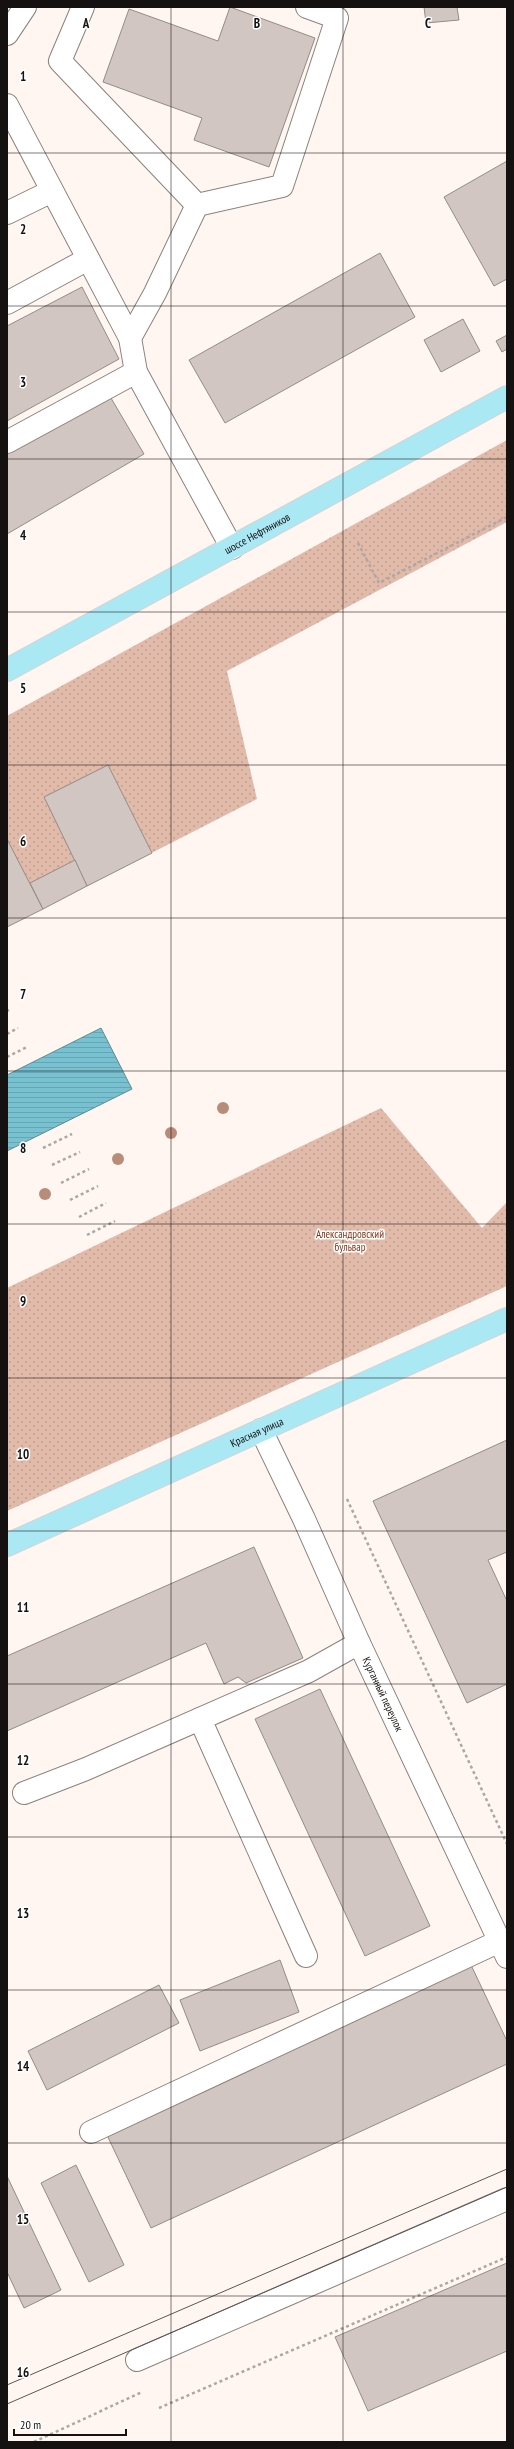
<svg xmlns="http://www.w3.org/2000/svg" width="514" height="2449" viewBox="0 0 514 2449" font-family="'PT Sans Narrow',sans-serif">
  <defs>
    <pattern id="grass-dots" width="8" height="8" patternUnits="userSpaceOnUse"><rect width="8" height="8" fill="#e1baaa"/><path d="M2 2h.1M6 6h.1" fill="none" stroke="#c09f91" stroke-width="1.8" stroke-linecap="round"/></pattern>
    <pattern id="water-rules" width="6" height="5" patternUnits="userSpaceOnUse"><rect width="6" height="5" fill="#78c1d0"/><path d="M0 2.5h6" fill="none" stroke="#67a5b2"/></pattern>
  </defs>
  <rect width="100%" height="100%" fill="#fff6f2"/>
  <g fill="url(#grass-dots)">
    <path d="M507 440V522L227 671 257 799 7 927V716Z"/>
    <path d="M381 1108 482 1228 507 1202V1286L7 1511V1288Z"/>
  </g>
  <path fill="url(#water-rules)" stroke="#5a8c96" d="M101 1028 132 1089 7 1151V1075Z"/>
  <g fill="#d1c6c1" stroke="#958b87">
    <path d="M230 7 315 38 269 167 194 140 202 118 103 82 129 9 218 41Z"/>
    <path d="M424 7H457L459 20 426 23Z"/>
    <path d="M507 161V279L494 286 444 197Z"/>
    <path d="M380 253 415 317 225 423 189 360Z"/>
    <path d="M82 287 119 359 7 421V326Z"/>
    <path d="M463 319 480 351 441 372 424 340Z"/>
    <path d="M507 335V349L502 352 496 341Z"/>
    <path d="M108 393 144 454 7 534V451Z"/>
    <path d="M108 765 152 853 87 886 44 797Z"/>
    <path d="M7 839 43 909 7 927Z"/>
    <path d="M75 860 87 886 43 909 30 883Z"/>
    <path d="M507 1440V1552L488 1560 507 1601V1684L467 1703 373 1501Z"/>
    <path d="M254 1547 303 1658 246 1683 238 1677 224 1684 206 1643 7 1731V1656Z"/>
    <path d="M320 1689 430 1926 365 1956 255 1719Z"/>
    <path d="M280 1960 299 2012 200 2051 180 2000Z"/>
    <path d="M471 1965 507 2041V2064L151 2228 106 2133Z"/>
    <path d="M159 1985 179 2023 47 2090 28 2051Z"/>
    <path d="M76 2165 124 2265 89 2282 41 2183Z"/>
    <path d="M7 2176 61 2290 24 2308 7 2272Z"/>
    <path d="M507 2263V2351L368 2411 335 2337Z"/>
  </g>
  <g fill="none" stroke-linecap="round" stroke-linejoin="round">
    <g stroke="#8b817d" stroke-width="24">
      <g id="minor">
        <path d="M83 7 60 61 197 205"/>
        <path d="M7 34 25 7"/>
        <path d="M7 105 130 338 136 372 232 548"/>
        <path d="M197 205 282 186 337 18 307 7"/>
        <path d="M7 213 52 191"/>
        <path d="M7 303 88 259"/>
        <path d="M130 338 155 293 197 205"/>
        <path d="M7 442 136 372"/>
        <path id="s1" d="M261 1430 304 1519 359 1643 507 1957"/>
        <path d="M200 1719 306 1956"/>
        <path d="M24 1793 86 1769 309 1671 359 1643"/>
        <path d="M91 2132 500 1941"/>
        <path d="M137 2360 507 2199"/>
      </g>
    </g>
    <g stroke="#d5d4d4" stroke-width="24">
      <g id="major">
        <path id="s2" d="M7 670 507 397"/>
        <path id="s3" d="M7 1545 507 1319"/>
      </g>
    </g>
    <g stroke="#ada6a3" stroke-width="2.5" stroke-dasharray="3 3" stroke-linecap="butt">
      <path d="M358 543 379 583 507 517"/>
      <path d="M7 1011 9 1010"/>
      <path d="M7 1034 18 1028"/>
      <path d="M7 1057 27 1047"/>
      <path d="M43 1148 72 1134"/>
      <path d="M52 1165 80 1152"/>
      <path d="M61 1183 89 1169"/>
      <path d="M70 1200 98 1186"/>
      <path d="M79 1217 106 1203"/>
      <path d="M87 1235 115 1221"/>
      <path d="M347 1499 507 1844"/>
      <path d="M159 2408 507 2257"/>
      <path d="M34 2442 142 2392"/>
    </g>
    <use href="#minor" stroke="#fff" stroke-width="22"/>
    <use href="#major" stroke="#aae8f4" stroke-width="22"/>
    <g stroke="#5b5553" stroke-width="1">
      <path d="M7 2385 507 2169"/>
      <path d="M7 2404 507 2187"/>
    </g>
  </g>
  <g fill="#b78d7a">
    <circle cx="223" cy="1108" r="6"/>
    <circle cx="171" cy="1133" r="6"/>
    <circle cx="118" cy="1159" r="6"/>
    <circle cx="45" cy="1194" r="6"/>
  </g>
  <path fill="none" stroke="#151110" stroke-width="1" stroke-opacity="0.55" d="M171 7V2442M343 7V2442M7 153H507M7 306H507M7 459H507M7 612H507M7 765H507M7 918H507M7 1071H507M7 1224H507M7 1378H507M7 1531H507M7 1684H507M7 1837H507M7 1990H507M7 2143H507M7 2296H507"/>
  <g text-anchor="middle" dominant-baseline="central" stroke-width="3" stroke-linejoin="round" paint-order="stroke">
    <g font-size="11" fill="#151110" stroke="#fff">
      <text stroke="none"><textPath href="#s2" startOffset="285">шоссе Нефтяников</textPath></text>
      <text stroke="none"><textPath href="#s3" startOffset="274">Красная улица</textPath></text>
      <text stroke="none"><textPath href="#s1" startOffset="291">Курганный переулок</textPath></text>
    </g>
    <g font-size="11" fill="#7c3717" stroke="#fff">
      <text x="350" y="1234">Александровский<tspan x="350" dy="13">бульвар</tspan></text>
    </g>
  </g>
  <g font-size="13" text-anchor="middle" font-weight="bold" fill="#151110" stroke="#fff" stroke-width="3" stroke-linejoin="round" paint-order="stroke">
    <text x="86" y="28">A</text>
    <text x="257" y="28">B</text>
    <text x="428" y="28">C</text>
    <text x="23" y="81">1</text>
    <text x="23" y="234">2</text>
    <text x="23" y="387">3</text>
    <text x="23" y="540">4</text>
    <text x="23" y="693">5</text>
    <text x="23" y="846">6</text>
    <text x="23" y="999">7</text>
    <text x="23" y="1153">8</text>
    <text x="23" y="1306">9</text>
    <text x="23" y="1459">10</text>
    <text x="23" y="1612">11</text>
    <text x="23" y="1765">12</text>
    <text x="23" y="1918">13</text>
    <text x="23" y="2071">14</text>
    <text x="23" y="2224">15</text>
    <text x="23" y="2377">16</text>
  </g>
  <rect width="514" height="2449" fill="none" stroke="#151110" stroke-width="16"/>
  <path d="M14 2429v6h112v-6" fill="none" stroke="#151110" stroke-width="2"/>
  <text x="20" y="2429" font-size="12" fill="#151110" stroke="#ffffff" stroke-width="3" paint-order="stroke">20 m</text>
</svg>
